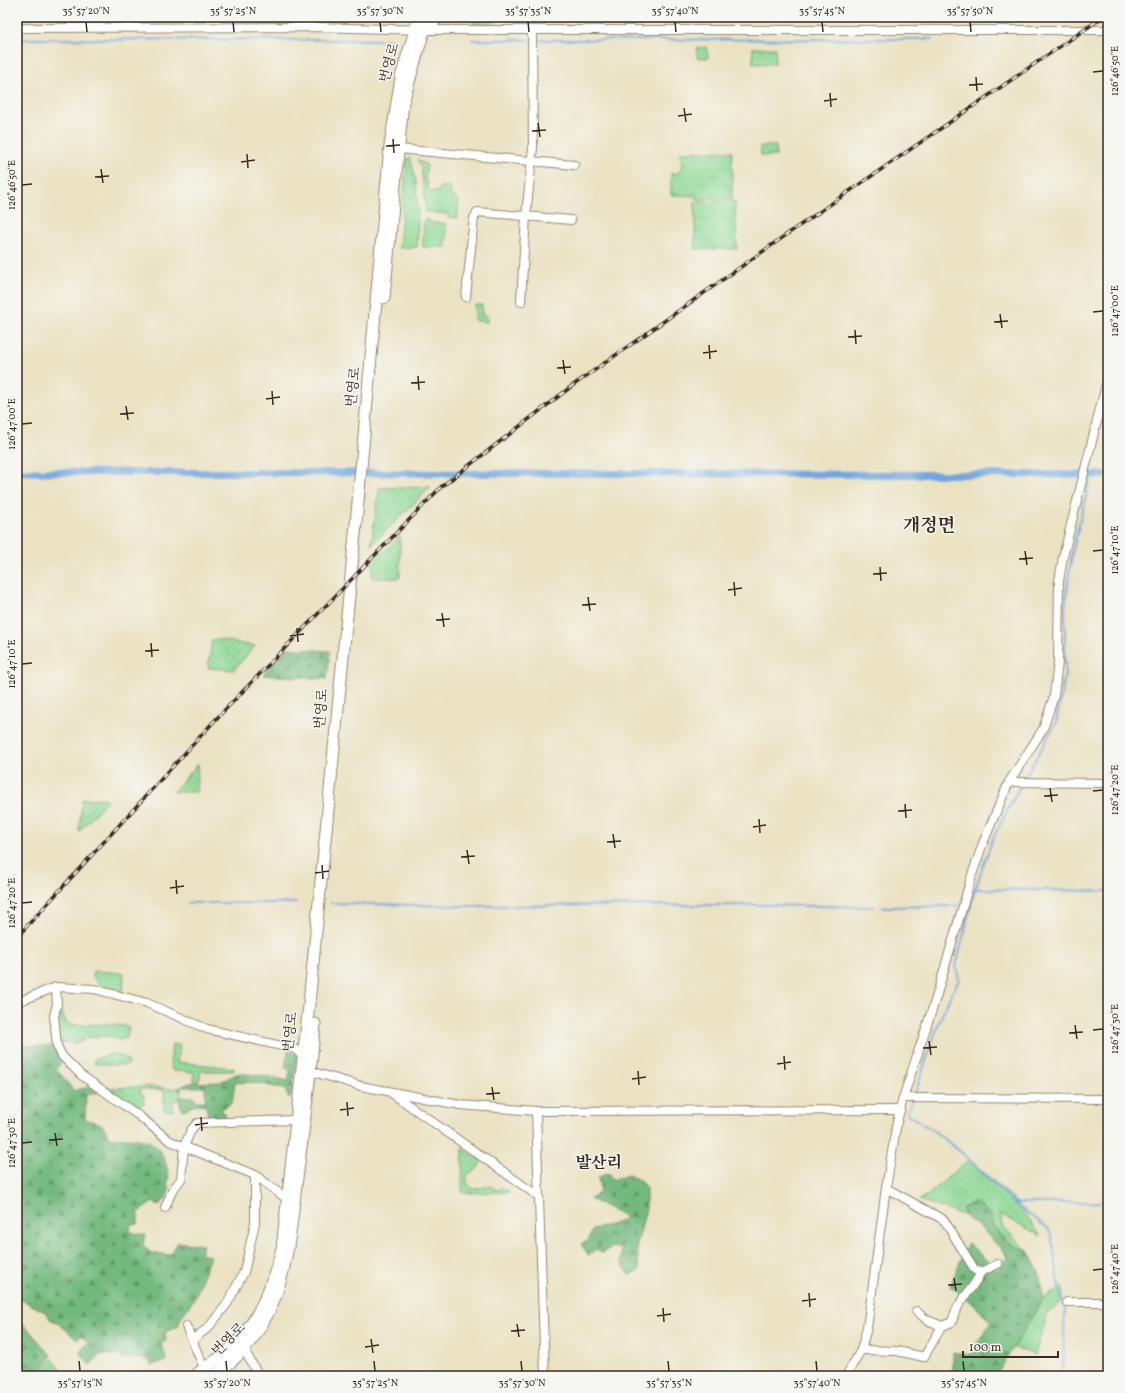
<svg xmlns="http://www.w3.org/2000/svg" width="1125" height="1393" viewBox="0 0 1125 1393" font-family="Vollkorn,'Noto Serif KR',serif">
  <defs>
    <pattern id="grass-dots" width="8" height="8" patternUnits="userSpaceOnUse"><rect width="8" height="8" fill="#8fd996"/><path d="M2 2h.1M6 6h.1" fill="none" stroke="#7cba81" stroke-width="1.8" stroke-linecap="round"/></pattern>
    <pattern id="forest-firs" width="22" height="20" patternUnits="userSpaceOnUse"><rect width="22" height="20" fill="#73b97f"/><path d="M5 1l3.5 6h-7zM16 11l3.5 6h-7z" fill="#609767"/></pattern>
    <pattern id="park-crowns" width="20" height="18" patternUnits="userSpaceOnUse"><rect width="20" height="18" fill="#8fd996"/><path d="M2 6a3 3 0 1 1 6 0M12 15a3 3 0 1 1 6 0" fill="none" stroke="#7cba81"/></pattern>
  </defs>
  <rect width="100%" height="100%" fill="#f6f6f2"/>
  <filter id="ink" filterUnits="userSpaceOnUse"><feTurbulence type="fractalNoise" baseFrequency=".025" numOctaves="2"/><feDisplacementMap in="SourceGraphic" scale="8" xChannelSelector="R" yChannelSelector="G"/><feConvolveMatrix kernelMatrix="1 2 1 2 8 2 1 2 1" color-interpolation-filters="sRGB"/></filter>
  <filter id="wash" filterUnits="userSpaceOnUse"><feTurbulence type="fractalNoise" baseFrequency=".012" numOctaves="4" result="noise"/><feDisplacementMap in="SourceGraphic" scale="16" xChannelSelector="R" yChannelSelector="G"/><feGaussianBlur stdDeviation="0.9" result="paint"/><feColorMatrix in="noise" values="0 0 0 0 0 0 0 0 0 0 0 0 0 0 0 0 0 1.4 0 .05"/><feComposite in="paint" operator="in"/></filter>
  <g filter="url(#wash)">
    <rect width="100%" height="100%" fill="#eae2c2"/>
    <g fill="url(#grass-dots)" stroke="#65825a">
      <path d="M471 17H496V23L474 24 469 19Z"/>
      <path d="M707 47 708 58H697V48Z"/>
      <rect x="753" y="48" width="22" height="16"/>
      <path d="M760 146H776V156H761Z"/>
      <path d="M430 487H431L371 545 379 488Z"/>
      <path d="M400 536V578H372L373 562Z"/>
      <path d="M215 639 255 646 234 670 208 668 212 640Z"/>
      <path d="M198 764 196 792H173Z"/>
      <path d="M105 798 107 800 79 832 82 799Z"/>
      <path d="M93 971 124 973 123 992 102 988 93 977Z"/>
      <path d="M59 1011H61L66 1023 69 1025 111 1024 129 1027 127 1038 120 1040 108 1036 84 1038 83 1041 75 1043 60 1042 57 1020Z"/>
      <path d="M172 1044 180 1045 177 1062 234 1068V1071H201L199 1081H194V1072L173 1071 170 1066Z"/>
      <path d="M115 1053 128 1060 129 1064C117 1067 108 1063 95 1064V1059Z"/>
      <path d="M147 1086 172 1089 178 1088 181 1091 180 1101 173 1100V1111L164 1110V1090L140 1089V1095H144V1103L140 1107 135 1108 106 1089Z"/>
      <path d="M463 1149 482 1161 477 1169 467 1175C466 1183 468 1186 474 1189L491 1186 498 1190 501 1187 509 1192 464 1193 462 1191Z"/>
      <path d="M969 1159 1015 1201 1041 1236 1000 1214 1004 1228 1028 1251C1008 1243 994 1237 990 1214L963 1208V1215L919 1200 927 1196Z"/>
      <path d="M1063 1286C1063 1301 1062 1305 1048 1312L1035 1355 1012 1347 1043 1299Z"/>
      <path d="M52 1358 61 1370 52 1376 44 1369Z"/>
    </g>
    <g fill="url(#forest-firs)" stroke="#57724e">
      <path d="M287 648 330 651 327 679 263 675Z"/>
      <path d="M20 1043 29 1046H54L63 1061 56 1069 74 1091 92 1086 98 1093 86 1095 85 1119C101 1125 100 1119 110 1138 133 1138 159 1135 166 1164 168 1172 170 1178 167 1185L170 1188 165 1200 158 1206 153 1202 138 1212V1224H131L129 1232 145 1235 143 1245 151 1253 170 1255 178 1242 203 1245 200 1254 210 1256 196 1296 182 1316 178 1326 165 1332 166 1340 161 1344 167 1361 151 1365 148 1359 121 1358 118 1355 101 1354 90 1365 79 1352 88 1343 81 1336 77 1339 58 1323 50 1319 47 1313 20 1299 17 1301V1044Z"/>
      <path d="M288 1051 297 1055 291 1097H288L285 1089C269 1086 252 1080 235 1083L232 1103 222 1108V1112L225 1113 226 1118H206L208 1113 205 1105 198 1104 183 1110 180 1105V1097H194L197 1101H206L205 1087H181V1091L178 1088 190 1083 220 1082 239 1073 271 1077 288 1081 290 1070 285 1067Z"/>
      <path d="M607 1173 614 1180 628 1175 641 1181 646 1188V1208L637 1245 639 1271 629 1275 621 1261 622 1249 613 1247 601 1253 596 1249 589 1256 581 1244 588 1241 593 1229 614 1224 626 1218C615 1209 602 1206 590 1199L601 1192 598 1178Z"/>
      <path d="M974 1202 991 1214 992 1224 1005 1242 1028 1251 1039 1272 1043 1299 996 1376H957L953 1370V1352L969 1355 991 1322 970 1301 950 1286 968 1243 997 1270 1007 1258 1005 1253 982 1229 963 1215V1208Z"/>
      <path d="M17 1317 51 1355 39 1373 41 1376H17Z"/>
    </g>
    <g fill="url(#park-crowns)" stroke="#65825a">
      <path d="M732 151V198L696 199V196L671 195V173H678L683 166 680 152Z"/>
      <path d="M735 201 737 249H695V202Z"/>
    </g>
    <g fill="#8fd996" stroke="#65825a">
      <path d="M410 158C420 186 418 218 417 247L399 248 407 159Z"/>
      <path d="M417 159 427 165 425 179 427 181V186L430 191 438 192 441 186 450 187V194L459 201 457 218 448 217 447 214 426 212 421 167Z"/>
      <path d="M427 219 429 222 446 224V247H423L424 220Z"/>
      <path d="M475 305H482V316H487V322L475 321Z"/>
    </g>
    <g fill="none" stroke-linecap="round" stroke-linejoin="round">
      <g stroke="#72a6de" stroke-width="2">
        <path d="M17 39 392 40"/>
        <path d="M472 40H529"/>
        <path d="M534 40 933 39"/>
        <path d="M1023 781 1056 723 1065 675V606L1072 553 1091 475"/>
        <path d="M975 889 1108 891"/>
        <path d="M188 903H296"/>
        <path d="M331 903 459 906 759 905 873 907"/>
        <path d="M883 907 957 906"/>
        <path d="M914 1096C928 1057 938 1016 959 980L956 966 975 889 993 838 1021 784"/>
        <path d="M912 1100 907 1114 934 1131 962 1153 1015 1204 1048 1228 1052 1238 1060 1293 1065 1307 1063 1376"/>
        <path d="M1013 1203 1108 1202"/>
      </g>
      <path stroke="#72a6de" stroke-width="7" d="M17 472 1108 475"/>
    </g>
  </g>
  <g filter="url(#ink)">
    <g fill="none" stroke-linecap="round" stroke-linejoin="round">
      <g stroke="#928670" stroke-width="10">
        <g id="minor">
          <path d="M17 28 312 27 429 30H1108"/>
          <path d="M398 149 574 165"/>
          <path d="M466 297 474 218 477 212 571 220"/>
          <path d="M521 302 526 216 533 148 532 30"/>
          <path d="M1009 782 1108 783"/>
          <path d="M56 987 57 1004 54 1016 57 1046 62 1056 81 1075 139 1116 170 1141 255 1175 287 1199"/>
          <path d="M17 1002 56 987 94 989 147 1003 207 1029 295 1049 304 1058 310 1071 361 1086 460 1105 536 1111 901 1110"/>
          <path d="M390 1092 538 1196"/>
          <path d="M903 1098 1108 1099"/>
          <path d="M536 1111 545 1376"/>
          <path d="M886 1188 944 1220 975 1270 981 1272"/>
          <path d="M165 1208 172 1191 181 1179 184 1147 191 1130 197 1123 296 1120"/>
          <path d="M1067 1302H1108"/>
          <path d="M186 1326 204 1368"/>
          <path d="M942 1326 952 1322C956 1302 973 1290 981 1272L998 1264"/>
          <path d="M193 1339 208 1328 227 1304 244 1272 255 1223V1175"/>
          <path d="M242 1346 259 1376"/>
          <path d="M861 1350 897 1351 924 1357 942 1326 927 1320 916 1311"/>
          <path d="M846 1376 861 1350 867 1328 886 1188 897 1122 903 1098 935 1001 971 878 983 843 1009 782 1043 729 1054 696 1058 662 1059 581 1063 557 1108 377"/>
        </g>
      </g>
      <g stroke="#928670" stroke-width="13">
        <g id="major">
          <path d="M384 298 403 102 428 17"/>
          <path d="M195 1376C205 1367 216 1361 227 1352 256 1327 273 1285 282 1248L308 1014 356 524 390 146 401 77 419 17"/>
          <path d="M213 1376C285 1327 287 1256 297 1178 304 1127 310 1075 315 1024"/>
        </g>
      </g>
      <g stroke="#928670" stroke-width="14">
        <path id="highway" d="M425 30 438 17"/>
      </g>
      <use href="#minor" stroke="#fff" stroke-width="8"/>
      <use href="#major" stroke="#fff" stroke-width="11"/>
      <use href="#highway" stroke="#fff" stroke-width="12"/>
      <g stroke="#3b2a1e" stroke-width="3.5">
        <path id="rail" d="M17 937 217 718 441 487 572 386 796 228 1103 17"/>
      </g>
      <use href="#rail" stroke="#f6f6f2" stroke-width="2" stroke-dasharray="6" stroke-linecap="butt"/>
    </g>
  </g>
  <path fill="none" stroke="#3b2a1e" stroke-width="1.5" d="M86 22 87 32M233 22 234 32M380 22 381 32M528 22 529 32M675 22 676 32M822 22 823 32M970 22 971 32M1093 72 1103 71M976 77 977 91M969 85 983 84M830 93 831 107M824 101 837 99M684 108 686 122M678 116 692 114M538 123 540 137M532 131 546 130M393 139 394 153M386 146 400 145M247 154 248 168M241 162 255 160M101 169 103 183M95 177 109 176M22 185 32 184M1093 312 1103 311M1000 314 1002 328M994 322 1008 321M855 330 856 344M848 337 862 336M709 345 710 359M703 353 717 351M563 360 565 374M557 368 571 367M418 376 419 390M411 383 425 382M272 391 273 405M266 399 280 397M126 406 128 420M120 414 134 413M22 424 32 423M1025 551 1027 565M1093 551 1103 550M1019 559 1033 558M880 567 881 581M873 574 887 573M734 582 735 596M728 590 742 588M588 597 590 611M582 605 596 604M442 613 444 627M436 620 450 619M297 628 298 642M290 636 304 634M151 643 152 657M145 651 159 650M22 664 32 663M1050 788 1052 802M1093 791 1103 790M1044 796 1058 795M905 804 906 818M898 811 912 810M759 819 760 833M753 827 766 825M613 834 615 848M607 842 621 841M467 850 469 864M461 857 475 856M322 865 323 879M315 873 329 871M176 880 177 894M170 888 184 886M22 903 32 902M1075 1025 1077 1039M1093 1030 1103 1029M1069 1033 1083 1032M929 1041 931 1055M923 1048 937 1047M784 1056 785 1070M777 1064 791 1062M638 1071 639 1085M632 1079 646 1077M492 1087 494 1100M486 1094 500 1093M347 1102 348 1116M340 1110 354 1108M201 1117 202 1131M195 1125 208 1123M55 1133 57 1146M49 1140 63 1139M22 1143 32 1142M1093 1270 1103 1269M954 1278 956 1291M948 1285 962 1284M809 1293 810 1307M802 1301 816 1299M663 1308 664 1322M657 1316 671 1314M517 1324 519 1337M511 1331 525 1330M371 1339 373 1353M365 1347 379 1345M79 1361 80 1371M226 1361 227 1371M374 1361 375 1371M521 1361 522 1371M668 1361 669 1371M816 1361 817 1371M963 1361 964 1371"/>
  <g text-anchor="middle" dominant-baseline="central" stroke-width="3" stroke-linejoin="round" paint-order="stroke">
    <g font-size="14" fill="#3b2a1e" stroke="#f6f6f2">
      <text transform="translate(390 63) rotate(-75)">번영로</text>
      <text transform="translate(354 387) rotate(-84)">번영로</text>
      <text transform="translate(322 709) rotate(-85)">번영로</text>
      <text transform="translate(291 1032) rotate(-84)">번영로</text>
      <text transform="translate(229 1340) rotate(-45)">번영로</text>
    </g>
    <g font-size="16" font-weight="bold" fill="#3b2a1e" stroke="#f6f6f2">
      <text x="599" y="1164">발산리</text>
    </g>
    <g font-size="18" font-weight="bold" fill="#3b2a1e" stroke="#f6f6f2">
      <text x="929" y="526">개정면</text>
    </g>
  </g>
  <rect width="1125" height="1393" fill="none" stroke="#f6f6f2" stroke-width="44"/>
  <path d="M963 1351v6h95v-6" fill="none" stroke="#3b2a1e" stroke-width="2"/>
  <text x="969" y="1351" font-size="12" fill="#3b2a1e" stroke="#f6f6f2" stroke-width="3" paint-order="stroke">100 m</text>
  <rect x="22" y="22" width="1081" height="1349" fill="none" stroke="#3b2a1e" stroke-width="1.5"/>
  <g font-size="10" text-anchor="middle" fill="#3b2a1e">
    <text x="86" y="14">35°57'20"N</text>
    <text x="233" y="14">35°57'25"N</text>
    <text x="380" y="14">35°57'30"N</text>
    <text x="528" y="14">35°57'35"N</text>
    <text x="675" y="14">35°57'40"N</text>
    <text x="822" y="14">35°57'45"N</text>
    <text x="970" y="14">35°57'50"N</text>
    <text transform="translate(1114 71) rotate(-90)" y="4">126°46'50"E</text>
    <text transform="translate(11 185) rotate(-90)" y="4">126°46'50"E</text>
    <text transform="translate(1114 311) rotate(-90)" y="4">126°47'00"E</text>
    <text transform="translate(11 424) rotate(-90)" y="4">126°47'00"E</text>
    <text transform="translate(1114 550) rotate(-90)" y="4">126°47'10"E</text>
    <text transform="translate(11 664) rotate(-90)" y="4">126°47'10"E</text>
    <text transform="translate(1114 790) rotate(-90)" y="4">126°47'20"E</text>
    <text transform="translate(11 903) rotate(-90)" y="4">126°47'20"E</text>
    <text transform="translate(1114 1029) rotate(-90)" y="4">126°47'30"E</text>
    <text transform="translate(11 1143) rotate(-90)" y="4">126°47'30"E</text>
    <text transform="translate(1114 1269) rotate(-90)" y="4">126°47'40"E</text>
    <text x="80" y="1386">35°57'15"N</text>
    <text x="227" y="1386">35°57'20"N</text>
    <text x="375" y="1386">35°57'25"N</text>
    <text x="522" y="1386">35°57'30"N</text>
    <text x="669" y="1386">35°57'35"N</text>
    <text x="817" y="1386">35°57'40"N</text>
    <text x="964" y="1386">35°57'45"N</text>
  </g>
</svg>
